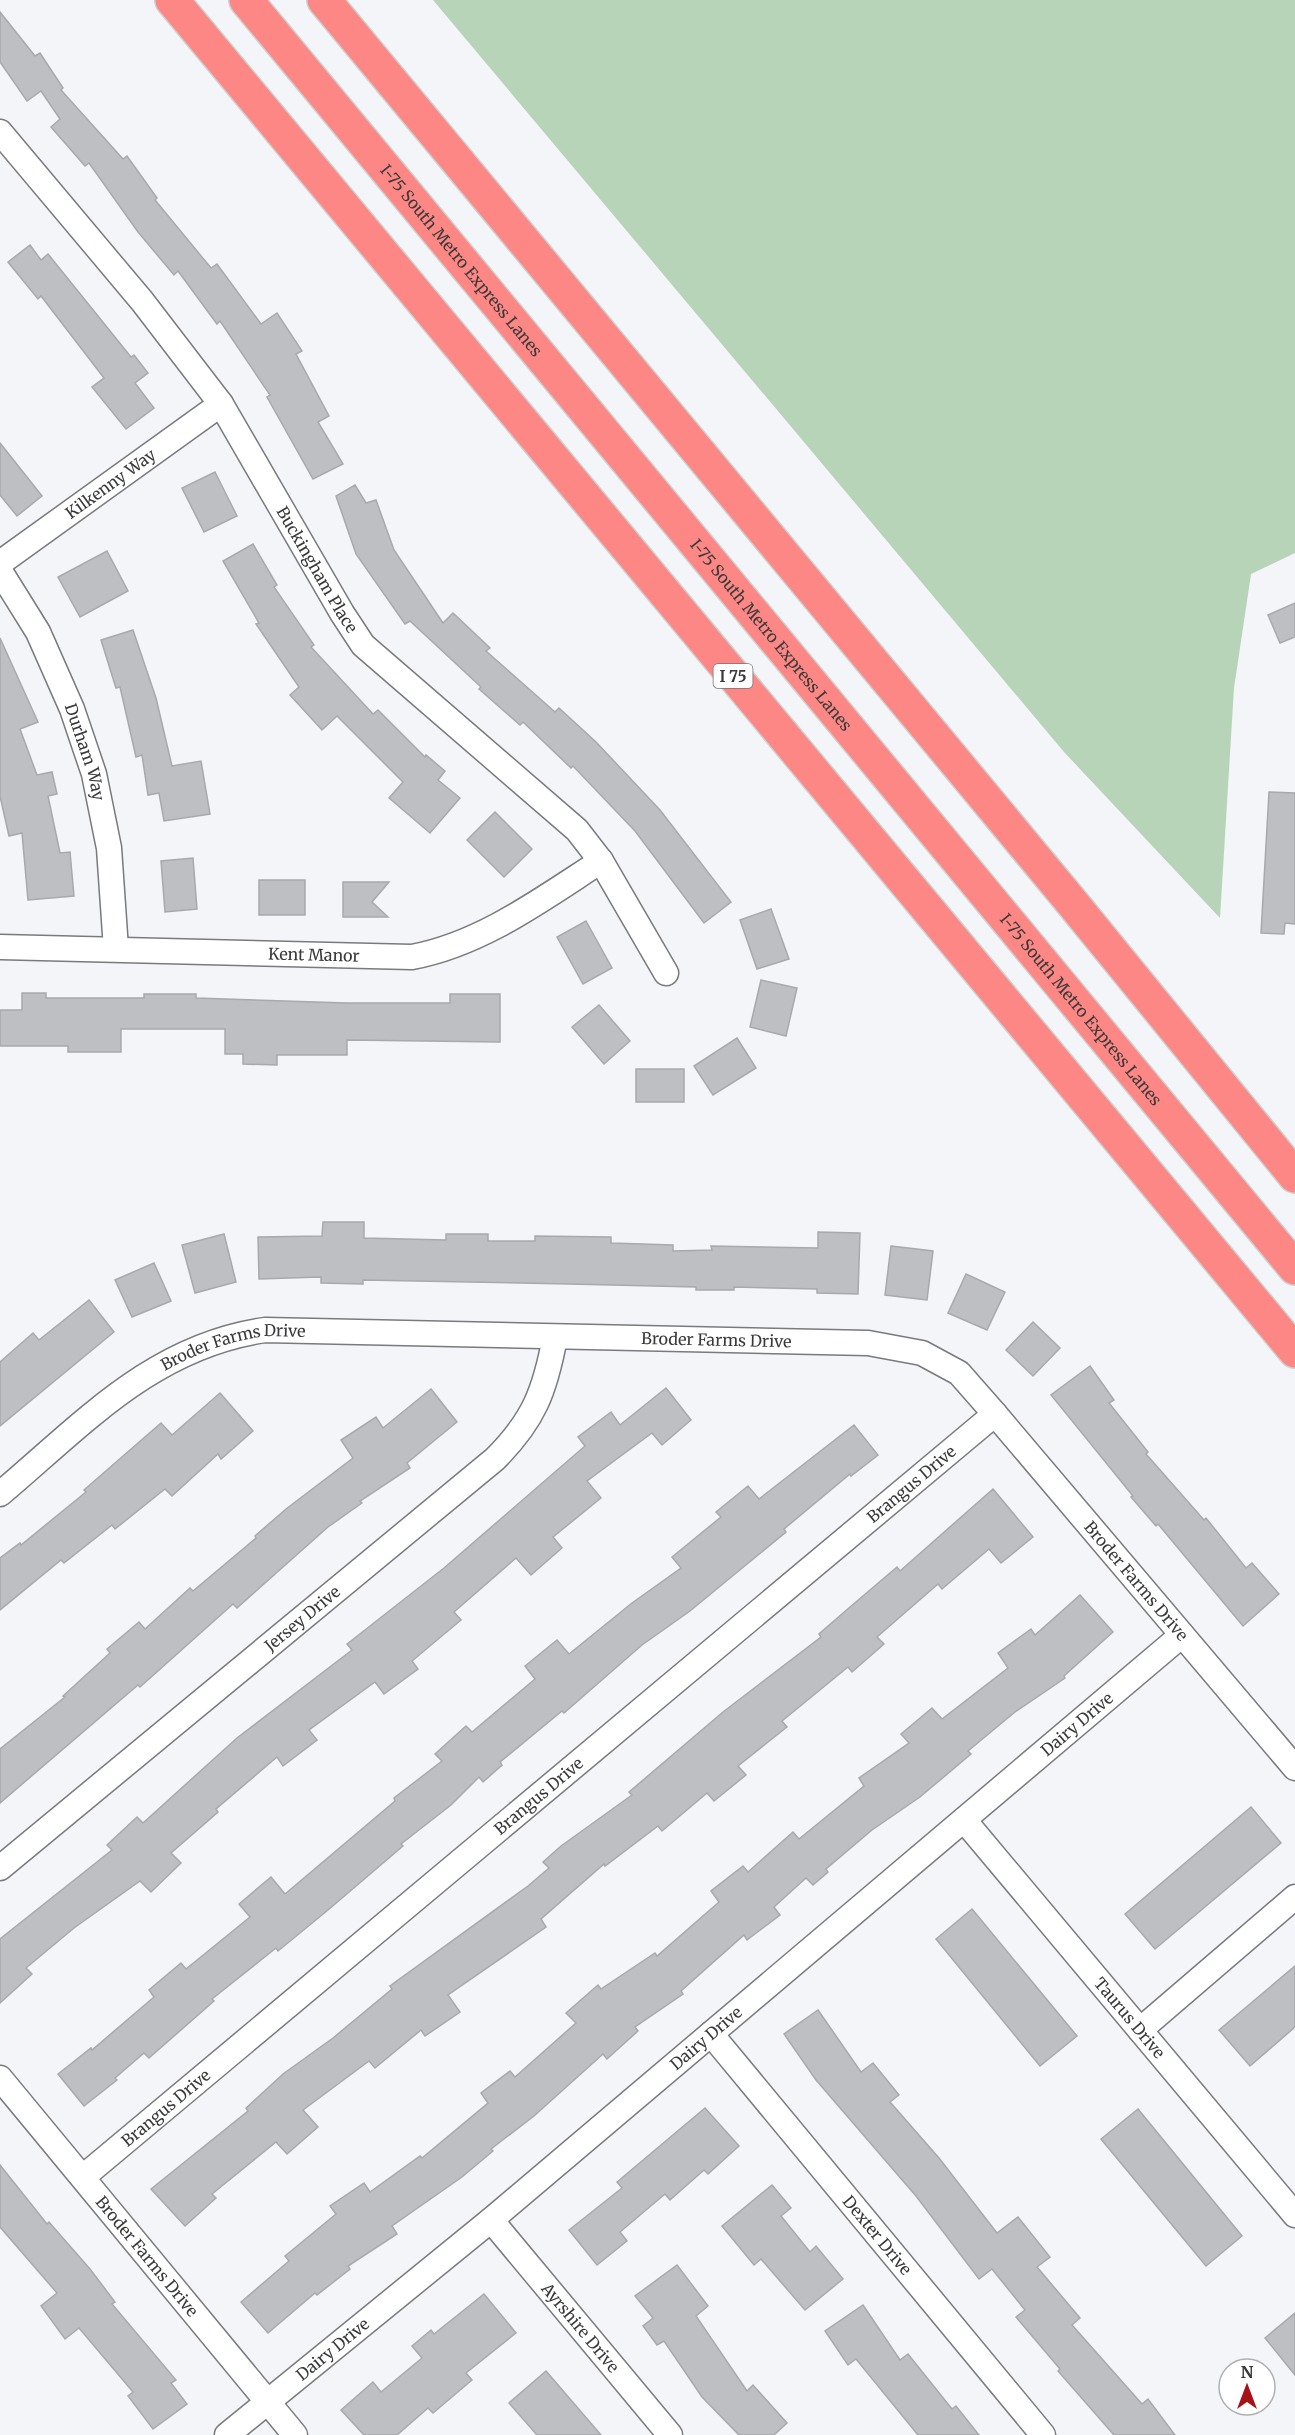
<svg xmlns="http://www.w3.org/2000/svg" width="1295" height="2435" viewBox="0 0 1295 2435" font-family="Merriweather,serif">
  <rect width="100%" height="100%" fill="#f3f5f8"/>
  <path fill="#b7d3b8" d="M433 0H1295V553L1251 574 1234 688 1220 918 1064 752Z"/>
  <g fill="#bebfc2" stroke="#a8a9ac" stroke-width="1.5">
    <path d="M0 12 35 56 40 53 63 88 61 90 123 159 127 156 157 198 155 200 211 268 217 264 261 324 277 313 302 351 296 354 329 416 318 422 343 464 313 479 267 397 270 395 220 321 217 324 178 271 174 275 138 232 89 163 85 166 51 127 60 119 41 91 27 101 0 62Z"/>
    <path d="M30 245 41 260 48 254 131 357 134 355 148 373 135 383 154 408 126 429 92 387 104 378 41 296 38 299 8 262Z"/>
    <path d="M0 443 42 496 17 516 0 495Z"/>
    <path d="M215 472 237 516 204 532 182 488Z"/>
    <path d="M355 485 366 503 376 500 394 550 443 623 453 613 490 648 486 651 555 712 559 708 596 742 660 810 731 902 704 923 635 831 573 766 571 768 523 722 520 725 479 689 481 687 410 621 405 624 356 554 336 496Z"/>
    <path d="M253 544 277 585 274 587 314 645 311 647 373 714 378 710 425 757 426 755 445 771 438 780 460 798 430 833 389 798 403 782 337 716 322 730 290 695 299 687 256 624 259 623 223 561Z"/>
    <path d="M107 551 128 591 80 617 58 577Z"/>
    <path d="M1295 603V637L1280 643 1268 615Z"/>
    <path d="M133 630 156 698 172 766 201 761 210 814 164 821 159 793 148 795 142 755 136 757 120 687 116 688 101 640Z"/>
    <path d="M0 638 38 722 20 729 37 775 52 772 57 794 48 796 60 853 70 852 74 896 28 900 22 833 9 836 0 796Z"/>
    <path d="M1269 792 1295 793V924L1285 923 1284 934 1261 933Z"/>
    <path d="M495 812 532 849 504 877 467 840Z"/>
    <path d="M193 858 197 909 165 912 161 861Z"/>
    <rect x="259" y="880" width="46" height="35"/>
    <path d="M343 882H389L372 902 388 917H343Z"/>
    <path d="M771 909 789 959 757 969 740 920Z"/>
    <path d="M586 921 612 968 583 984 557 937Z"/>
    <path d="M761 980 797 988 786 1036 750 1027Z"/>
    <path d="M22 993H46V998H144V994H196V998L347 1003H450V994H500V1042L347 1040V1055H277V1065L243 1064V1054H225V1029H121V1052H68V1046H0V1010H22Z"/>
    <path d="M599 1005 630 1041 604 1064 572 1027Z"/>
    <path d="M737 1038 756 1068 713 1095 694 1066Z"/>
    <rect x="636" y="1069" width="48" height="33"/>
    <path d="M323 1222H364V1238L446 1240V1234H488V1241H535V1236L611 1237V1243L673 1245V1251L712 1250 711 1246 818 1248V1232L860 1233 858 1294 817 1293V1289L734 1287V1290H696V1287L569 1284 363 1280V1284L321 1283V1277L259 1279 258 1237 322 1236Z"/>
    <path d="M224 1234 236 1282 195 1293 182 1245Z"/>
    <path d="M891 1246 933 1251 927 1300 885 1295Z"/>
    <path d="M154 1263 171 1301 132 1317 115 1280Z"/>
    <path d="M966 1274 1005 1292 987 1330 948 1313Z"/>
    <path d="M89 1300 114 1332 0 1426V1362L33 1333 39 1340Z"/>
    <path d="M1033 1322 1060 1348 1033 1376 1006 1350Z"/>
    <path d="M1090 1366 1114 1400 1109 1403 1148 1452 1146 1454 1204 1520 1206 1518 1246 1568 1252 1563 1279 1594 1243 1626 1158 1524 1156 1526 1131 1497 1133 1496 1051 1395Z"/>
    <path d="M666 1388 691 1420 662 1445 652 1433 587 1481 601 1498 553 1537 562 1548 531 1575 516 1558 454 1612 461 1620 412 1661 418 1669 384 1694 375 1682 309 1730 317 1740 283 1766 277 1757 216 1809 218 1812 171 1853 181 1863 151 1892 140 1881 74 1928 26 1968 32 1974 0 2003V1939L112 1850 107 1845 137 1817 143 1823 237 1738 352 1650 347 1644 444 1568 585 1446 578 1437 611 1412 620 1425Z"/>
    <path d="M431 1389 457 1422 407 1463 410 1468 360 1501 362 1503 328 1527 237 1608 233 1604 140 1687 138 1685 0 1803V1749L65 1697 63 1696 110 1653 107 1649 139 1622 145 1629 190 1588 193 1591 256 1538 255 1536 286 1509 353 1458 341 1440 376 1417 383 1428Z"/>
    <path d="M220 1393 253 1431 221 1459 218 1454 172 1496 165 1489 115 1529 112 1525 64 1563 61 1560 0 1610V1558L20 1543 21 1545 86 1492 84 1490 161 1423 172 1435Z"/>
    <path d="M854 1425 878 1455 851 1476 850 1474 784 1529 786 1532 690 1611 642 1645 564 1713 562 1711 500 1762 502 1765 483 1782 479 1777 451 1805 401 1844 403 1846 328 1910 278 1951 276 1948 212 1999 214 2001 149 2058 144 2053 115 2078 117 2080 84 2106 58 2074 91 2048 92 2050 154 1997 149 1990 181 1963 186 1969 250 1917 239 1904 271 1877 285 1894 395 1801 394 1798 442 1761 435 1754 466 1726 472 1732 535 1679 525 1666 557 1640 569 1654 632 1603 681 1568 672 1557 721 1517 716 1512 748 1486 759 1499Z"/>
    <path d="M993 1489 1033 1537 1001 1563 989 1549 942 1589 938 1584 877 1637 884 1644 852 1672 848 1667 782 1721 787 1727 738 1766 746 1775 714 1801 707 1793 662 1831 658 1826 605 1866 604 1864 541 1919 546 1927 448 1995 460 2012 425 2036 421 2030 375 2068 369 2061 303 2110 318 2127 287 2154 276 2142 212 2194 216 2198 185 2226 151 2189 248 2111 246 2108 283 2074 333 2038 392 1989 390 1986 528 1886 549 1868 543 1862 561 1846 632 1795 629 1792 723 1712 821 1637 819 1634 850 1607 897 1567 900 1571Z"/>
    <path d="M1080 1595 1113 1632 1064 1676 1065 1678 1015 1712 968 1751 971 1754 920 1797 872 1830 826 1869 828 1872 813 1885 806 1878 774 1907 780 1915 747 1940 744 1935 681 1991 683 1994 635 2027 638 2031 607 2059 603 2054 534 2116 491 2149 493 2151 462 2177 392 2226 397 2234 348 2266 350 2269 317 2295 315 2293 268 2333 241 2302 289 2261 285 2256 336 2214 330 2206 364 2183 370 2192 420 2156 422 2158 488 2103 481 2093 510 2071 515 2077 576 2023 566 2013 598 1985 601 1989 655 1953 657 1956 719 1902 711 1891 743 1866 748 1872 793 1832 799 1839 864 1786 859 1778 909 1743 901 1734 932 1708 942 1719 1008 1668 998 1653 1031 1629 1035 1635Z"/>
    <path d="M1251 1807 1281 1843 1155 1949 1125 1914Z"/>
    <path d="M972 1909 1077 2036 1040 2066 936 1939Z"/>
    <path d="M1295 1966V2027L1250 2066 1219 2030Z"/>
    <path d="M818 2010 861 2072 873 2063 899 2095 890 2102 939 2158 997 2233 1018 2217 1050 2257 1037 2267 1080 2318 1072 2325 1142 2404 1148 2399 1175 2435H1114L1058 2371 1060 2369 1016 2317 1025 2310 992 2269 979 2279 916 2196 816 2080 784 2034Z"/>
    <path d="M705 2108 739 2146 708 2174 704 2170 670 2200 665 2194 620 2232 627 2241 597 2265 569 2230 622 2188 617 2182Z"/>
    <path d="M1138 2109 1242 2236 1206 2266 1101 2139Z"/>
    <path d="M0 2165 47 2224 49 2222 90 2269 115 2302 112 2304 176 2380 171 2383 187 2404 153 2429 128 2396 133 2392 79 2328 65 2339 41 2306 57 2293 0 2227Z"/>
    <path d="M772 2185 791 2208 781 2216 810 2252 816 2246 843 2279 805 2310 761 2259 754 2265 722 2226Z"/>
    <path d="M677 2265 708 2306 696 2316 747 2391 753 2385 787 2423 774 2435H739L702 2397 664 2341 657 2345 643 2326 653 2318 635 2296Z"/>
    <path d="M484 2294 516 2333 466 2373 472 2380 433 2413 428 2408 397 2435H364L341 2410 373 2382 381 2392 422 2358 412 2346 431 2330 434 2334Z"/>
    <path d="M863 2305 900 2360 908 2354 952 2409 956 2406 979 2435H918L856 2359 848 2365 825 2331Z"/>
    <path d="M1295 2313V2375L1265 2338Z"/>
    <path d="M546 2371 601 2435H537L509 2403Z"/>
  </g>
  <g fill="none" stroke-linecap="round" stroke-linejoin="round">
    <g stroke="#797a7d" stroke-width="27">
      <g id="street">
        <path id="s1" d="M0 132 142 301 221 404 342 613 363 645 577 830 601 861 666 973"/>
        <path id="s2" d="M0 563 221 404"/>
        <path id="s3" d="M0 571 38 632 72 709 94 774 109 848 116 949"/>
        <path id="s4" d="M0 947 412 957C482 944 542 899 601 861"/>
        <path id="s5" d="M0 1494C83 1424 153 1346 265 1330L868 1343 922 1353 959 1373 995 1414 1295 1768"/>
        <path id="s6" d="M964 1820 1295 2215"/>
        <path id="s7" d="M0 1868 495 1459C534 1420 545 1391 555 1337"/>
        <path d="M1140 2030 1295 1897"/>
        <path id="s8" d="M711 2034 1043 2435"/>
        <path id="s9" d="M0 2078 295 2435"/>
        <path id="s10" d="M83 2177 995 1414"/>
        <path id="s11" d="M491 2220 670 2435"/>
        <path id="s12" d="M227 2435 491 2220 1182 1635"/>
      </g>
    </g>
    <g stroke="#cfcfd0" stroke-width="36">
      <g id="highway">
        <path d="M172 0 1295 1351"/>
        <path id="s13" d="M246 0 1295 1268"/>
        <path d="M324 0 1074 905 1295 1176"/>
      </g>
    </g>
    <use href="#street" stroke="#fff" stroke-width="24"/>
    <use href="#highway" stroke="#fc8784" stroke-width="33"/>
  </g>
  <g text-anchor="middle" dominant-baseline="central" stroke-width="4.5" stroke-linejoin="round" paint-order="stroke">
    <rect fill="#fff" stroke="#747475" stroke-width="1.5" x="713.5" y="664" width="39" height="24" rx="4.5"/>
    <g font-size="15" font-weight="bold" fill="#39393a">
      <text x="733" y="676">I 75</text>
    </g>
    <g font-size="16" fill="#39393a" stroke="#fff">
      <text stroke="none"><textPath href="#s13" startOffset="338">I-75 South Metro Express Lanes</textPath></text>
      <text stroke="none"><textPath href="#s2" startOffset="136">Kilkenny Way</textPath></text>
      <text stroke="none"><textPath href="#s1" startOffset="542">Buckingham Place</textPath></text>
      <text stroke="none"><textPath href="#s13" startOffset="824">I-75 South Metro Express Lanes</textPath></text>
      <text stroke="none"><textPath href="#s3" startOffset="201">Durham Way</textPath></text>
      <text stroke="none"><textPath href="#s4" startOffset="314">Kent Manor</textPath></text>
      <text stroke="none"><textPath href="#s13" startOffset="1310">I-75 South Metro Express Lanes</textPath></text>
      <text stroke="none"><textPath href="#s5" startOffset="768">Broder Farms Drive</textPath></text>
      <text stroke="none"><textPath href="#s5" startOffset="282">Broder Farms Drive</textPath></text>
      <text stroke="none"><textPath href="#s10" startOffset="1080">Brangus Drive</textPath></text>
      <text stroke="none"><textPath href="#s5" startOffset="1290">Broder Farms Drive</textPath></text>
      <text stroke="none"><textPath href="#s7" startOffset="392">Jersey Drive</textPath></text>
      <text stroke="none"><textPath href="#s12" startOffset="1108">Dairy Drive</textPath></text>
      <text stroke="none"><textPath href="#s10" startOffset="594">Brangus Drive</textPath></text>
      <text stroke="none"><textPath href="#s6" startOffset="258">Taurus Drive</textPath></text>
      <text stroke="none"><textPath href="#s12" startOffset="622">Dairy Drive</textPath></text>
      <text stroke="none"><textPath href="#s10" startOffset="108">Brangus Drive</textPath></text>
      <text stroke="none"><textPath href="#s8" startOffset="261">Dexter Drive</textPath></text>
      <text stroke="none"><textPath href="#s9" startOffset="231">Broder Farms Drive</textPath></text>
      <text stroke="none"><textPath href="#s11" startOffset="140">Ayrshire Drive</textPath></text>
      <text stroke="none"><textPath href="#s12" startOffset="136">Dairy Drive</textPath></text>
    </g>
  </g>
  <g transform="translate(1247 2387)"><circle r="28" fill="#ffffff" stroke="#b0b0b0" stroke-width="1.5"/>
  <path d="M0-4.5L10 22L0 15L-10 22Z" fill="#a71218"/>
  <text y="-9" font-size="16" font-weight="bold" text-anchor="middle" fill="#39393a">N</text>
  </g>
</svg>
